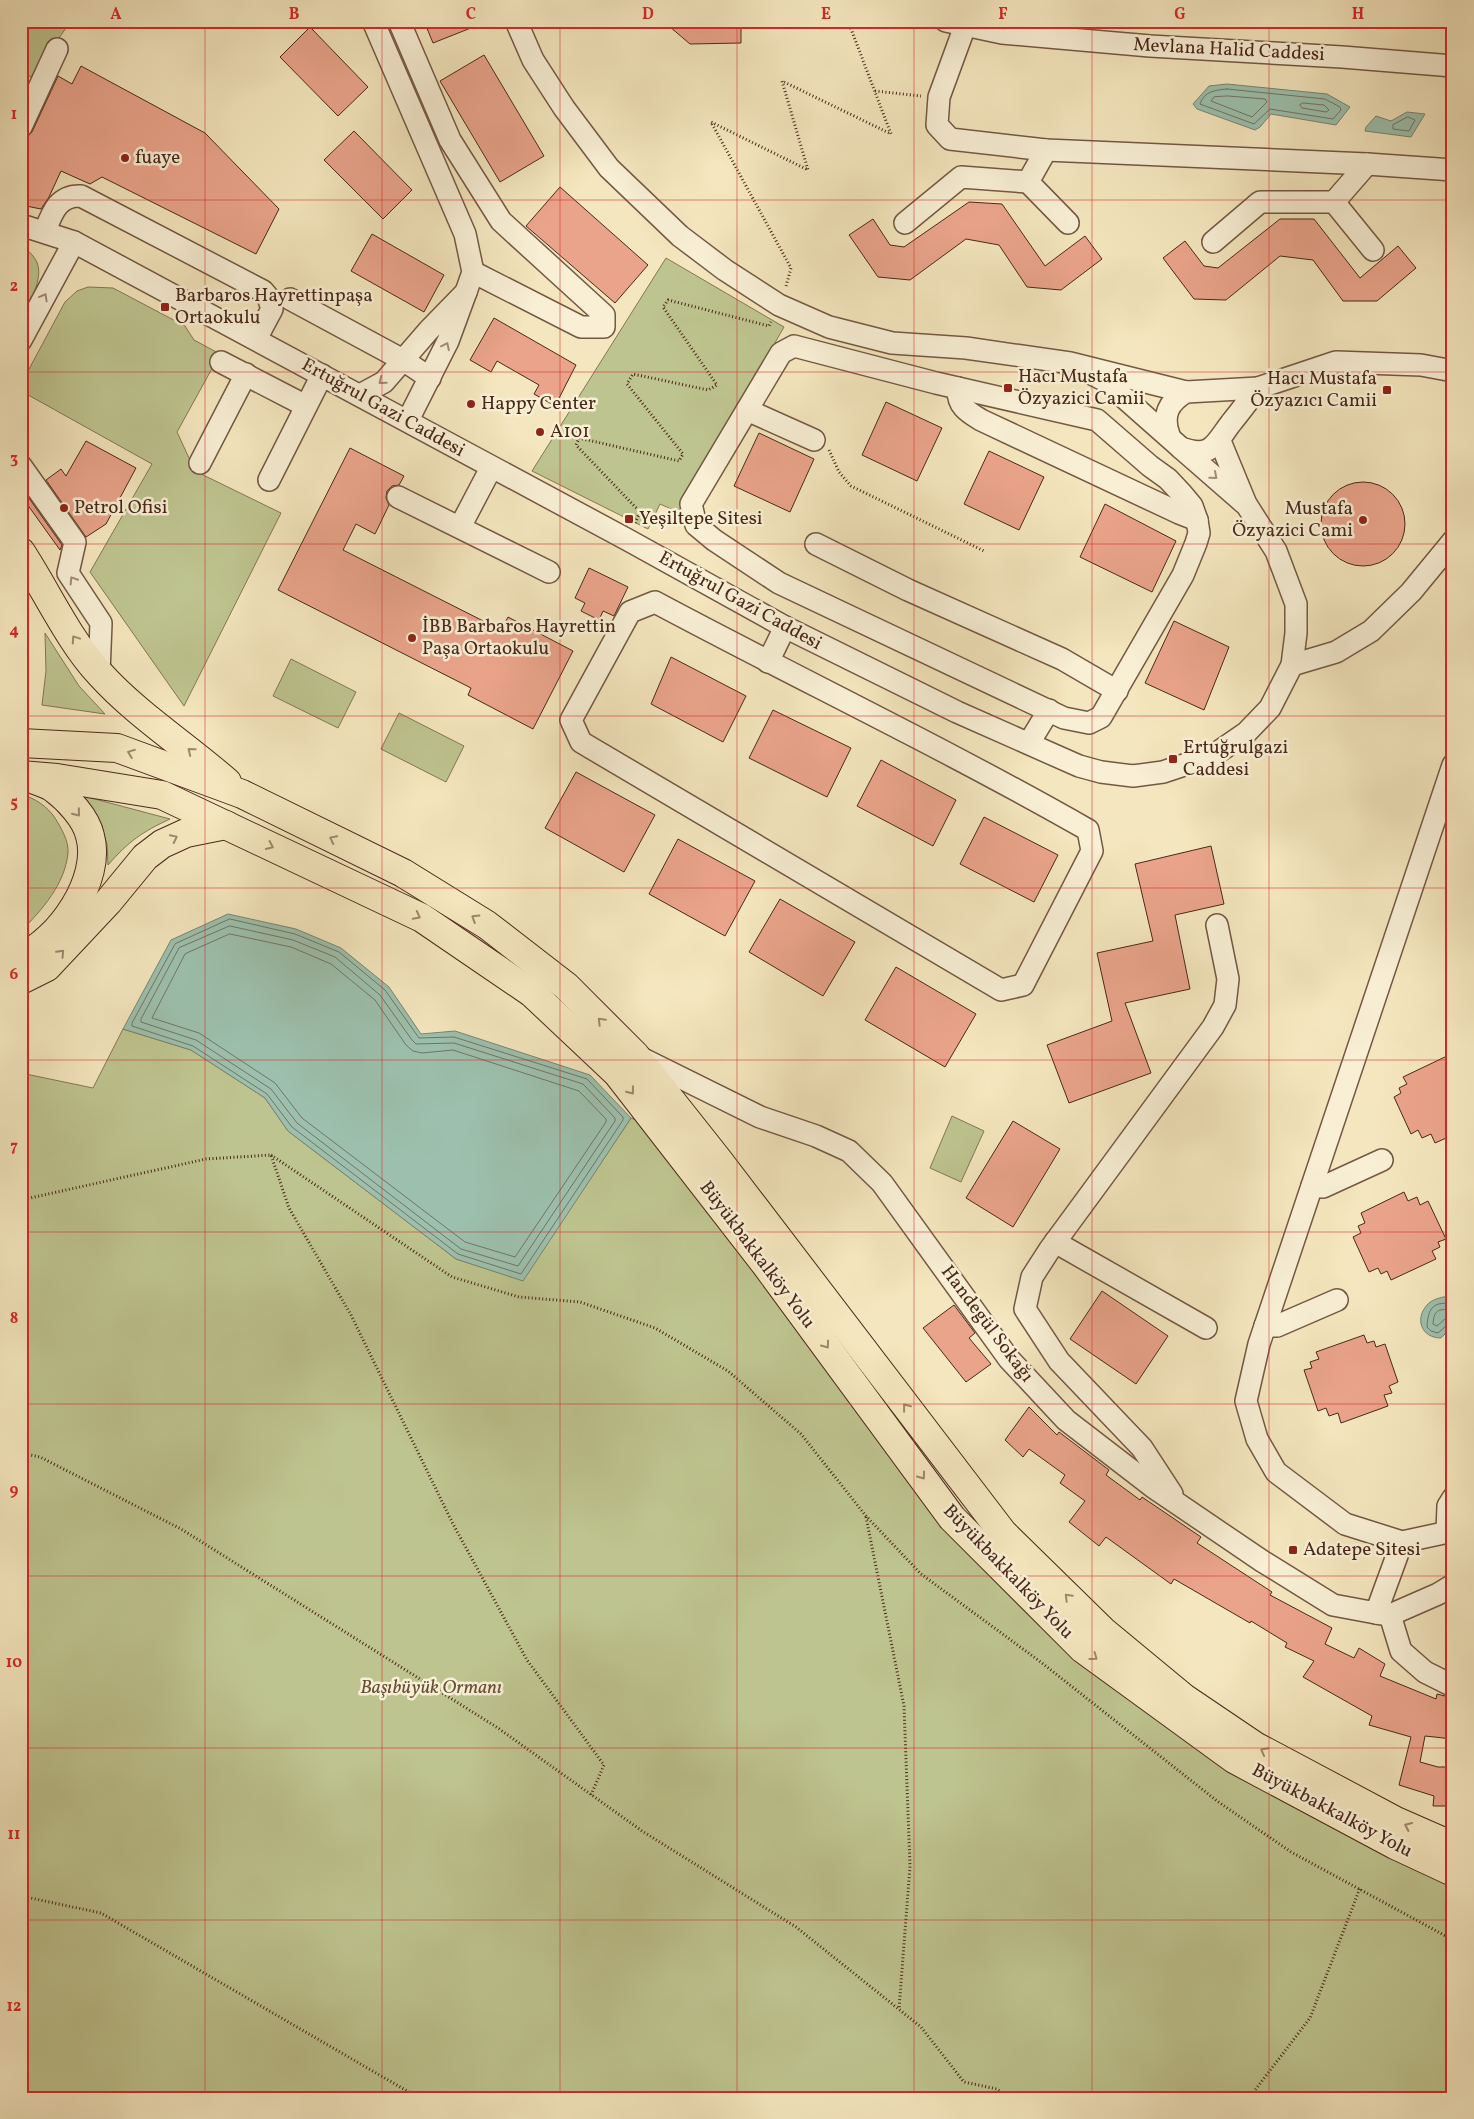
<svg xmlns="http://www.w3.org/2000/svg" width="1474" height="2119" viewBox="0 0 1474 2119" font-family="Vollkorn,serif">
  <rect width="100%" height="100%" fill="#f4e6be"/>
  <filter id="stains"><feTurbulence type="fractalNoise" baseFrequency=".004" numOctaves="4"/><feColorMatrix values="0 0 0 0 .2 0 0 0 0 .09 0 0 0 0 .02 0 0 0 .5 -.17"/></filter>
  <radialGradient id="worn" r=".72"><stop offset=".6" stop-color="#630" stop-opacity="0"/><stop offset="1" stop-color="#630" stop-opacity=".3"/></radialGradient>
  <g fill="#bec48f" stroke="#847654">
    <path d="M21 21H71L31 77 21 72Z"/>
    <path d="M21 245C25 248 30 252 33 256 48 273 30 301 21 318Z"/>
    <path d="M666 258 784 327 678 512 660 504 648 529 532 471Z"/>
    <path d="M88 287 113 288 185 326 194 340 220 354 177 432 195 471 281 513 184 706 90 572 152 464 21 391V384L65 302 77 291Z"/>
    <path d="M45 633 79 686 105 714 42 705 46 671Z"/>
    <path d="M291 659 356 692 338 728 273 696Z"/>
    <path d="M399 713 464 746 446 782 381 749Z"/>
    <path d="M76 794 170 819C142 832 129 841 108 865L107 844 98 817Z"/>
    <path d="M21 795C34 797 48 807 55 818 61 828 69 841 68 853 65 884 42 910 21 931Z"/>
    <path d="M123 1029 191 1050 265 1098 288 1131 456 1259 522 1280 631 1118 646 1124 1030 1603 1453 1884V2098H21V1073L93 1088Z"/>
    <path d="M952 1116 984 1131 961 1182 930 1168Z"/>
  </g>
  <g fill="#9cc0ad" stroke="#7b8372">
    <path d="M1227 84 1327 94 1350 107 1336 125 1271 114 1260 127 1255 130 1197 109 1193 104 1209 86Z"/>
    <path d="M1407 112 1425 114 1411 137 1365 131 1366 127 1376 116 1391 121Z"/>
    <path d="M228 914 296 929 341 948 389 987 421 1034 455 1031 590 1075 631 1118 523 1281 456 1259 288 1131 265 1098 191 1050 123 1029 171 940Z"/>
    <path d="M1447 1296 1453 1300V1330L1450 1329 1441 1338C1421 1338 1414 1318 1428 1304 1433 1299 1440 1298 1447 1296Z"/>
  </g>
  <g fill="none" stroke-linecap="round" stroke-linejoin="round">
    <g stroke="#737464" stroke-width="1">
      <path d="M1227 89 1325 99 1340 107 1341 110 1333 119 1270 109 1254 124 1200 104C1204 91 1216 90 1227 89Z"/>
      <path d="M1228 96 1265 99 1267 102 1252 117 1211 101 1214 97Z"/>
      <path d="M1303 103 1324 105 1329 110 1326 112 1302 108 1300 105Z"/>
      <path d="M1408 117 1415 120 1409 131 1393 129V125Z"/>
      <path d="M230 919 295 934 339 952 385 990 419 1038 454 1037 587 1079 623 1117V1120L521 1274 458 1254 292 1127 267 1094 193 1046 132 1026V1023L175 944Z"/>
      <path d="M230 926 293 940 335 957 380 995 412 1040 416 1044 454 1043 583 1084 615 1118V1121L518 1266 461 1249 297 1123 271 1089 196 1040 141 1022V1019L179 948Z"/>
      <path d="M230 934 291 947 331 964 375 1000 406 1045 413 1051 422 1053 453 1050 579 1091 606 1119V1122L515 1257 465 1242 302 1118 275 1083 199 1033 152 1018 185 954Z"/>
      <path d="M1453 1304C1434 1301 1428 1307 1427 1327L1431 1331 1438 1333 1447 1325H1453"/>
      <path d="M1453 1310C1440 1309 1434 1308 1433 1324L1437 1326 1445 1319 1453 1318"/>
    </g>
  </g>
  <g fill="#eaa48b" stroke="#4a281a">
    <path d="M424 21H486V22L433 43Z"/>
    <path d="M663 21H741V43L690 44Z"/>
    <path d="M310 27 368 87 338 116 280 57Z"/>
    <path d="M484 55 544 156 500 182 440 81Z"/>
    <path d="M81 66 205 133 279 209 256 254 102 177 90 184 61 171 49 197 41 209 21 205V145L25 139 32 132 58 76 72 84Z"/>
    <path d="M354 131 412 190 383 219 324 160Z"/>
    <path d="M560 187 648 265 615 303 526 226Z"/>
    <path d="M969 202 1002 204 1045 266 1085 236 1102 259 1061 290 1027 287 999 245 966 239 910 280 878 277 849 235 873 219 890 245 904 247Z"/>
    <path d="M1280 219H1314L1360 278 1398 246 1416 268 1377 301H1343L1313 260 1280 256 1226 300 1194 299 1163 258 1185 241 1204 266 1218 268Z"/>
    <path d="M372 234 444 275 424 312 351 271Z"/>
    <path d="M494 318 576 365 555 406 534 394 539 385 497 361 491 372 470 360Z"/>
    <path d="M886 402 942 428 917 481 862 455Z"/>
    <path d="M759 433 814 459 790 512 734 486Z"/>
    <path d="M86 441 136 468 106 524 86 537 46 480 61 469 66 476Z"/>
    <path d="M350 448 404 476 399 485 392 486 387 491 386 498 389 505 375 534 356 524 343 550 501 630 508 617 573 651 533 729 468 695 471 688 278 590Z"/>
    <path d="M989 451 1044 477 1019 530 964 504Z"/>
    <circle cx="1363" cy="524" r="42"/>
    <path d="M26 494 62 545 60 550 22 497Z"/>
    <path d="M1105 504 1176 541 1152 592 1080 557Z"/>
    <path d="M589 568 628 587 614 616 603 611 599 620 581 611 585 603 575 598Z"/>
    <path d="M1174 621 1229 647 1204 710 1145 683Z"/>
    <path d="M671 657 746 696 723 742 651 704Z"/>
    <path d="M773 710 851 748 827 797 749 758Z"/>
    <path d="M881 760 956 800 933 846 857 806Z"/>
    <path d="M576 772 655 815 624 872 545 828Z"/>
    <path d="M984 817 1058 855 1034 902 960 864Z"/>
    <path d="M678 839 755 881 725 936 649 894Z"/>
    <path d="M1211 846 1224 904 1175 915 1190 989 1125 1003 1151 1073 1069 1103 1047 1045 1112 1021 1097 953 1153 941 1135 864Z"/>
    <path d="M780 899 855 942 823 996 749 952Z"/>
    <path d="M896 967 976 1014 945 1067 865 1020Z"/>
    <path d="M1447 1056 1453 1067V1135L1435 1143 1431 1134 1422 1138 1418 1130 1411 1134 1394 1097 1401 1093 1399 1088 1407 1084 1403 1077Z"/>
    <path d="M1013 1121 1060 1149 1013 1227 966 1198Z"/>
    <path d="M1404 1192 1408 1201 1417 1197 1420 1205 1428 1201 1446 1239 1438 1242 1440 1247 1432 1251 1436 1259 1391 1280 1387 1271 1381 1274 1378 1268 1369 1272 1353 1237 1361 1233 1358 1226 1365 1223 1361 1213Z"/>
    <path d="M1102 1291 1168 1336 1136 1384 1070 1339Z"/>
    <path d="M954 1305 975 1333 969 1338 991 1364 966 1382 923 1328Z"/>
    <path d="M1364 1335 1367 1343 1374 1341 1376 1347 1385 1344 1398 1382 1389 1386 1392 1393 1384 1395 1388 1406 1341 1423 1338 1413 1329 1416 1326 1408 1318 1411 1304 1370 1312 1368 1310 1362 1319 1359 1316 1352Z"/>
    <path d="M1029 1407 1057 1435 1059 1432 1109 1470 1106 1475 1140 1500 1142 1497 1201 1537 1197 1543 1272 1592 1270 1595 1332 1628 1325 1644 1354 1658 1359 1648 1385 1664 1380 1676 1436 1699 1437 1694 1453 1698V1739L1425 1736 1420 1762 1438 1767H1453V1806H1433L1434 1796 1399 1785 1411 1737 1369 1725 1372 1716 1303 1677 1314 1661 1285 1647 1287 1643 1251 1621 1250 1623 1174 1579 1171 1584 1106 1537 1099 1546 1069 1522 1085 1501 1060 1483 1065 1475 1029 1449 1023 1457 1005 1440Z"/>
  </g>
  <g fill="none" stroke-linecap="round" stroke-linejoin="round">
    <g stroke="#745843" stroke-width="24">
      <g id="minor">
        <path d="M373 21 465 234 473 272 466 292"/>
        <path d="M399 21 450 140 501 221 604 315V327H581L473 272"/>
        <path d="M516 21 533 60 564 108 609 168 680 236 725 270 779 305 829 327 892 343 966 348 1070 363 1186 392"/>
        <path d="M946 21 1002 33 1150 46 1342 57 1453 66"/>
        <path d="M965 26 939 97 937 125 950 139 1046 150 1367 164 1453 170"/>
        <path d="M21 127 57 49"/>
        <path d="M1028 182 1046 150"/>
        <path d="M1334 202 1367 164"/>
        <path d="M905 223 961 177 1028 182 1068 223"/>
        <path d="M21 225 74 242 628 540 785 627 957 712 1079 766 1101 772 1133 776 1163 772 1214 755 1246 733 1270 708 1292 665 1296 633V604L1276 551 1246 504 1220 441"/>
        <path d="M45 231C52 213 58 195 81 196L263 291 268 297 272 309 256 339"/>
        <path d="M1213 242 1260 202H1334L1373 250"/>
        <path d="M290 299 403 360 430 378"/>
        <path d="M21 340 74 242"/>
        <path d="M794 346 936 383 1097 420 1150 466 1168 479 1182 494 1192 506 1197 520 1199 533 1196 543 1183 575 1101 717 1089 723 1064 718 779 583 714 540 696 525 691 504 781 353Z"/>
        <path d="M221 362 306 406"/>
        <path d="M1092 374 1104 380 1181 448C1212 459 1215 444 1231 423 1240 412 1249 400 1258 388"/>
        <path d="M958 388C957 406 968 412 981 420L1179 513 1197 520"/>
        <path d="M360 395 384 382 429 330 466 292 448 341 408 420"/>
        <path d="M747 410 814 440"/>
        <path d="M1169 435C1162 416 1168 402 1186 392L1258 388 1336 362 1421 365 1453 371"/>
        <path d="M1181 448 1244 503"/>
        <path d="M200 463 246 374"/>
        <path d="M21 466 75 542 68 573 101 623 99 673"/>
        <path d="M269 480 322 375"/>
        <path d="M398 497 549 572"/>
        <path d="M460 527 491 468"/>
        <path d="M816 544 908 590 1062 659 1117 691"/>
        <path d="M655 602C799 679 946 749 1088 830L1092 851 1023 985 1001 990 581 742 571 720 630 612Z"/>
        <path d="M768 662 785 627"/>
        <path d="M1292 665 1336 652 1371 631 1411 592 1453 541"/>
        <path d="M1029 743 1049 710"/>
        <path d="M1453 765 1259 1344 1246 1401 1257 1439 1276 1472 1345 1524 1402 1542 1453 1531"/>
        <path d="M637 1056 760 1117 816 1136 849 1151 882 1183 1009 1359 1066 1420 1153 1487 1262 1561 1333 1605 1376 1613 1390 1615 1438 1594 1453 1585"/>
        <path d="M1312 1186 1323 1187 1382 1160"/>
        <path d="M1055 1242 1206 1328"/>
        <path d="M1265 1326H1277L1337 1300"/>
        <path d="M1172 1494 1142 1448 1059 1361 1025 1309 1032 1277 1050 1249 1213 1027 1225 1005 1228 979 1217 925"/>
        <path d="M1447 1532 1448 1506 1453 1498"/>
        <path d="M1376 1613 1402 1542"/>
        <path d="M1390 1615 1401 1651 1425 1672 1453 1686"/>
      </g>
    </g>
    <g stroke="#4a281a" stroke-width="30">
      <g id="highway">
        <path d="M21 552C46 590 69 641 100 674 136 714 186 746 227 782"/>
        <path d="M21 743 117 748 242 794 403 873 487 925 566 986 635 1055 719 1161 1003 1533 1103 1631 1184 1698 1255 1746 1396 1821 1453 1846"/>
        <path d="M21 775 57 778 162 795 422 918 532 993 617 1073 766 1265 952 1518 1083 1649 1234 1759 1395 1845 1453 1872"/>
        <path d="M21 957C60 940 102 879 90 836 86 818 68 799 53 788 48 784 39 782 33 779"/>
        <path d="M21 980 47 967 108 902 145 857 162 844 186 833 226 825"/>
      </g>
    </g>
    <g stroke="#4a281a" stroke-width="3" stroke-dasharray="1 2.5" stroke-linecap="butt">
      <path d="M875 91 921 96"/>
      <path d="M786 286 791 268 711 122 808 170 782 81 891 134 848 21"/>
      <path d="M829 450 839 472 851 486 984 551"/>
      <path d="M635 523 640 512 576 445 579 438 679 461 683 454 627 384 633 374 708 390 717 385 663 307 668 300 769 326 771 322"/>
      <path d="M271 1155 452 1277 519 1297 580 1302 655 1328 728 1371 801 1434 866 1516 921 1574 1042 1663 1217 1801 1291 1852 1453 1940"/>
      <path d="M21 1200 206 1159 271 1155 289 1208 351 1315 453 1524 527 1660 604 1765 591 1795"/>
      <path d="M21 1453 40 1457 181 1529 498 1728 642 1831 796 1927 921 2027 964 2082 997 2089 1007 2098"/>
      <path d="M866 1517 904 1706 910 1866 899 2009"/>
      <path d="M21 1896 101 1913 419 2098"/>
      <path d="M1249 2098 1310 2018 1360 1888"/>
    </g>
    <use href="#minor" stroke="#f8efd5" stroke-width="21"/>
    <use href="#highway" stroke="#f4e6be" stroke-width="28"/>
  </g>
  <defs><path id="oneway-chevron" d="M-2-3.5L2.5 0L-2 3.5" fill="none" stroke-width="1.6" stroke-linecap="round" stroke-linejoin="round" transform="scale(1.25)"/></defs>
  <g stroke="#a18c78">
    <use href="#oneway-chevron" transform="translate(44 297) rotate(-61)"/>
    <use href="#oneway-chevron" transform="translate(446 346) rotate(-64)"/>
    <use href="#oneway-chevron" transform="translate(382 381) rotate(141)"/>
    <use href="#oneway-chevron" transform="translate(1214 476) rotate(41)"/>
    <use href="#oneway-chevron" transform="translate(73 580) rotate(-122)"/>
  </g>
  <g stroke="#9f876c">
    <use href="#oneway-chevron" transform="translate(75 639) rotate(-124)"/>
    <use href="#oneway-chevron" transform="translate(191 751) rotate(-141)"/>
    <use href="#oneway-chevron" transform="translate(131 753) rotate(-159)"/>
    <use href="#oneway-chevron" transform="translate(77 813) rotate(51)"/>
    <use href="#oneway-chevron" transform="translate(174 838) rotate(-26)"/>
    <use href="#oneway-chevron" transform="translate(333 839) rotate(-154)"/>
    <use href="#oneway-chevron" transform="translate(270 846) rotate(25)"/>
    <use href="#oneway-chevron" transform="translate(417 916) rotate(27)"/>
    <use href="#oneway-chevron" transform="translate(475 918) rotate(-148)"/>
    <use href="#oneway-chevron" transform="translate(61 953) rotate(-47)"/>
    <use href="#oneway-chevron" transform="translate(601 1021) rotate(-135)"/>
    <use href="#oneway-chevron" transform="translate(631 1091) rotate(52)"/>
    <use href="#oneway-chevron" transform="translate(826 1345) rotate(54)"/>
    <use href="#oneway-chevron" transform="translate(906 1407) rotate(-128)"/>
    <use href="#oneway-chevron" transform="translate(922 1476) rotate(54)"/>
    <use href="#oneway-chevron" transform="translate(1068 1597) rotate(-135)"/>
    <use href="#oneway-chevron" transform="translate(1094 1657) rotate(36)"/>
    <use href="#oneway-chevron" transform="translate(1264 1751) rotate(-152)"/>
    <use href="#oneway-chevron" transform="translate(1408 1826) rotate(-155)"/>
  </g>
  <path fill="none" stroke="#d62828" stroke-width="1" stroke-opacity="0.55" d="M205 21V2098M382 21V2098M560 21V2098M737 21V2098M914 21V2098M1092 21V2098M1269 21V2098M21 200H1453M21 372H1453M21 544H1453M21 716H1453M21 888H1453M21 1060H1453M21 1232H1453M21 1404H1453M21 1576H1453M21 1748H1453M21 1920H1453"/>
  <g fill="#8f2418" stroke="#f8efd5" stroke-width="2">
    <circle cx="125" cy="158" r="5"/>
    <rect x="160" y="302" width="10" height="10" rx="2.5"/>
    <rect x="1003" y="383" width="10" height="10" rx="2.5"/>
    <rect x="1382" y="385" width="10" height="10" rx="2.5"/>
    <circle cx="471" cy="404" r="5"/>
    <circle cx="540" cy="432" r="5"/>
    <circle cx="64" cy="508" r="5"/>
    <rect x="624" y="514" width="10" height="10" rx="2.5"/>
    <circle cx="1363" cy="520" r="5"/>
    <circle cx="412" cy="638" r="5"/>
    <rect x="1168" y="754" width="10" height="10" rx="2.5"/>
    <rect x="1288" y="1545" width="10" height="10" rx="2.5"/>
  </g>
  <g text-anchor="middle" dominant-baseline="central" stroke-width="5" stroke-linejoin="round" paint-order="stroke">
    <g font-size="19" fill="#4a281a" stroke="#f8efd5">
      <text transform="translate(1229 50) rotate(3)">Mevlana Halid Caddesi</text>
      <text transform="translate(383 408) rotate(29)">Ertuğrul Gazi Caddesi</text>
      <text transform="translate(740 601) rotate(29)">Ertuğrul Gazi Caddesi</text>
      <text transform="translate(757 1255) rotate(53)">Büyükbakkalköy Yolu</text>
      <text transform="translate(987 1324) rotate(53)">Handegül Sokağı</text>
      <text transform="translate(1008 1572) rotate(46)">Büyükbakkalköy Yolu</text>
      <text transform="translate(1332 1811) rotate(28)">Büyükbakkalköy Yolu</text>
    </g>
    <g font-size="19" fill="#4a281a" stroke="#f8efd5" text-anchor="start">
      <text x="135" y="158">fuaye</text>
      <text x="175" y="296">Barbaros Hayrettinpaşa<tspan x="175" dy="22">Ortaokulu</tspan></text>
      <text x="1018" y="377">Hacı Mustafa<tspan x="1018" dy="22">Özyazici Camii</tspan></text>
      <text x="1377" y="379" text-anchor="end">Hacı Mustafa<tspan x="1377" dy="22">Özyazıcı Camii</tspan></text>
      <text x="481" y="404">Happy Center</text>
      <text x="550" y="432">A101</text>
      <text x="74" y="508">Petrol Ofisi</text>
      <text x="1353" y="509" text-anchor="end">Mustafa<tspan x="1353" dy="22">Özyazici Cami</tspan></text>
      <text x="639" y="519">Yeşiltepe Sitesi</text>
      <text x="422" y="627">İBB Barbaros Hayrettin<tspan x="422" dy="22">Paşa Ortaokulu</tspan></text>
      <text x="1183" y="748">Ertuğrulgazi<tspan x="1183" dy="22">Caddesi</tspan></text>
      <text x="1303" y="1550">Adatepe Sitesi</text>
    </g>
    <g font-size="19" font-style="italic" fill="#674f37" stroke="#f8efd5">
      <text x="431" y="1688">Başıbüyük Ormanı</text>
    </g>
  </g>
  <rect width="1474" height="2119" fill="none" stroke="#f4e6be" stroke-width="55"/>
  <rect x="28" y="28" width="1418" height="2064" fill="none" stroke="#d62828" stroke-width="2"/>
  <g font-size="16" text-anchor="middle" font-weight="bold" fill="#d62828">
    <text x="116" y="19">A</text>
    <text x="294" y="19">B</text>
    <text x="471" y="19">C</text>
    <text x="648" y="19">D</text>
    <text x="826" y="19">E</text>
    <text x="1003" y="19">F</text>
    <text x="1180" y="19">G</text>
    <text x="1358" y="19">H</text>
    <text x="14" y="119">1</text>
    <text x="14" y="291">2</text>
    <text x="14" y="463">3</text>
    <text x="14" y="635">4</text>
    <text x="14" y="807">5</text>
    <text x="14" y="979">6</text>
    <text x="14" y="1151">7</text>
    <text x="14" y="1323">8</text>
    <text x="14" y="1495">9</text>
    <text x="14" y="1667">10</text>
    <text x="14" y="1839">11</text>
    <text x="14" y="2011">12</text>
  </g>
  <rect width="100%" height="100%" filter="url(#stains)"/>
  <rect width="100%" height="100%" fill="url(#worn)"/>
</svg>
